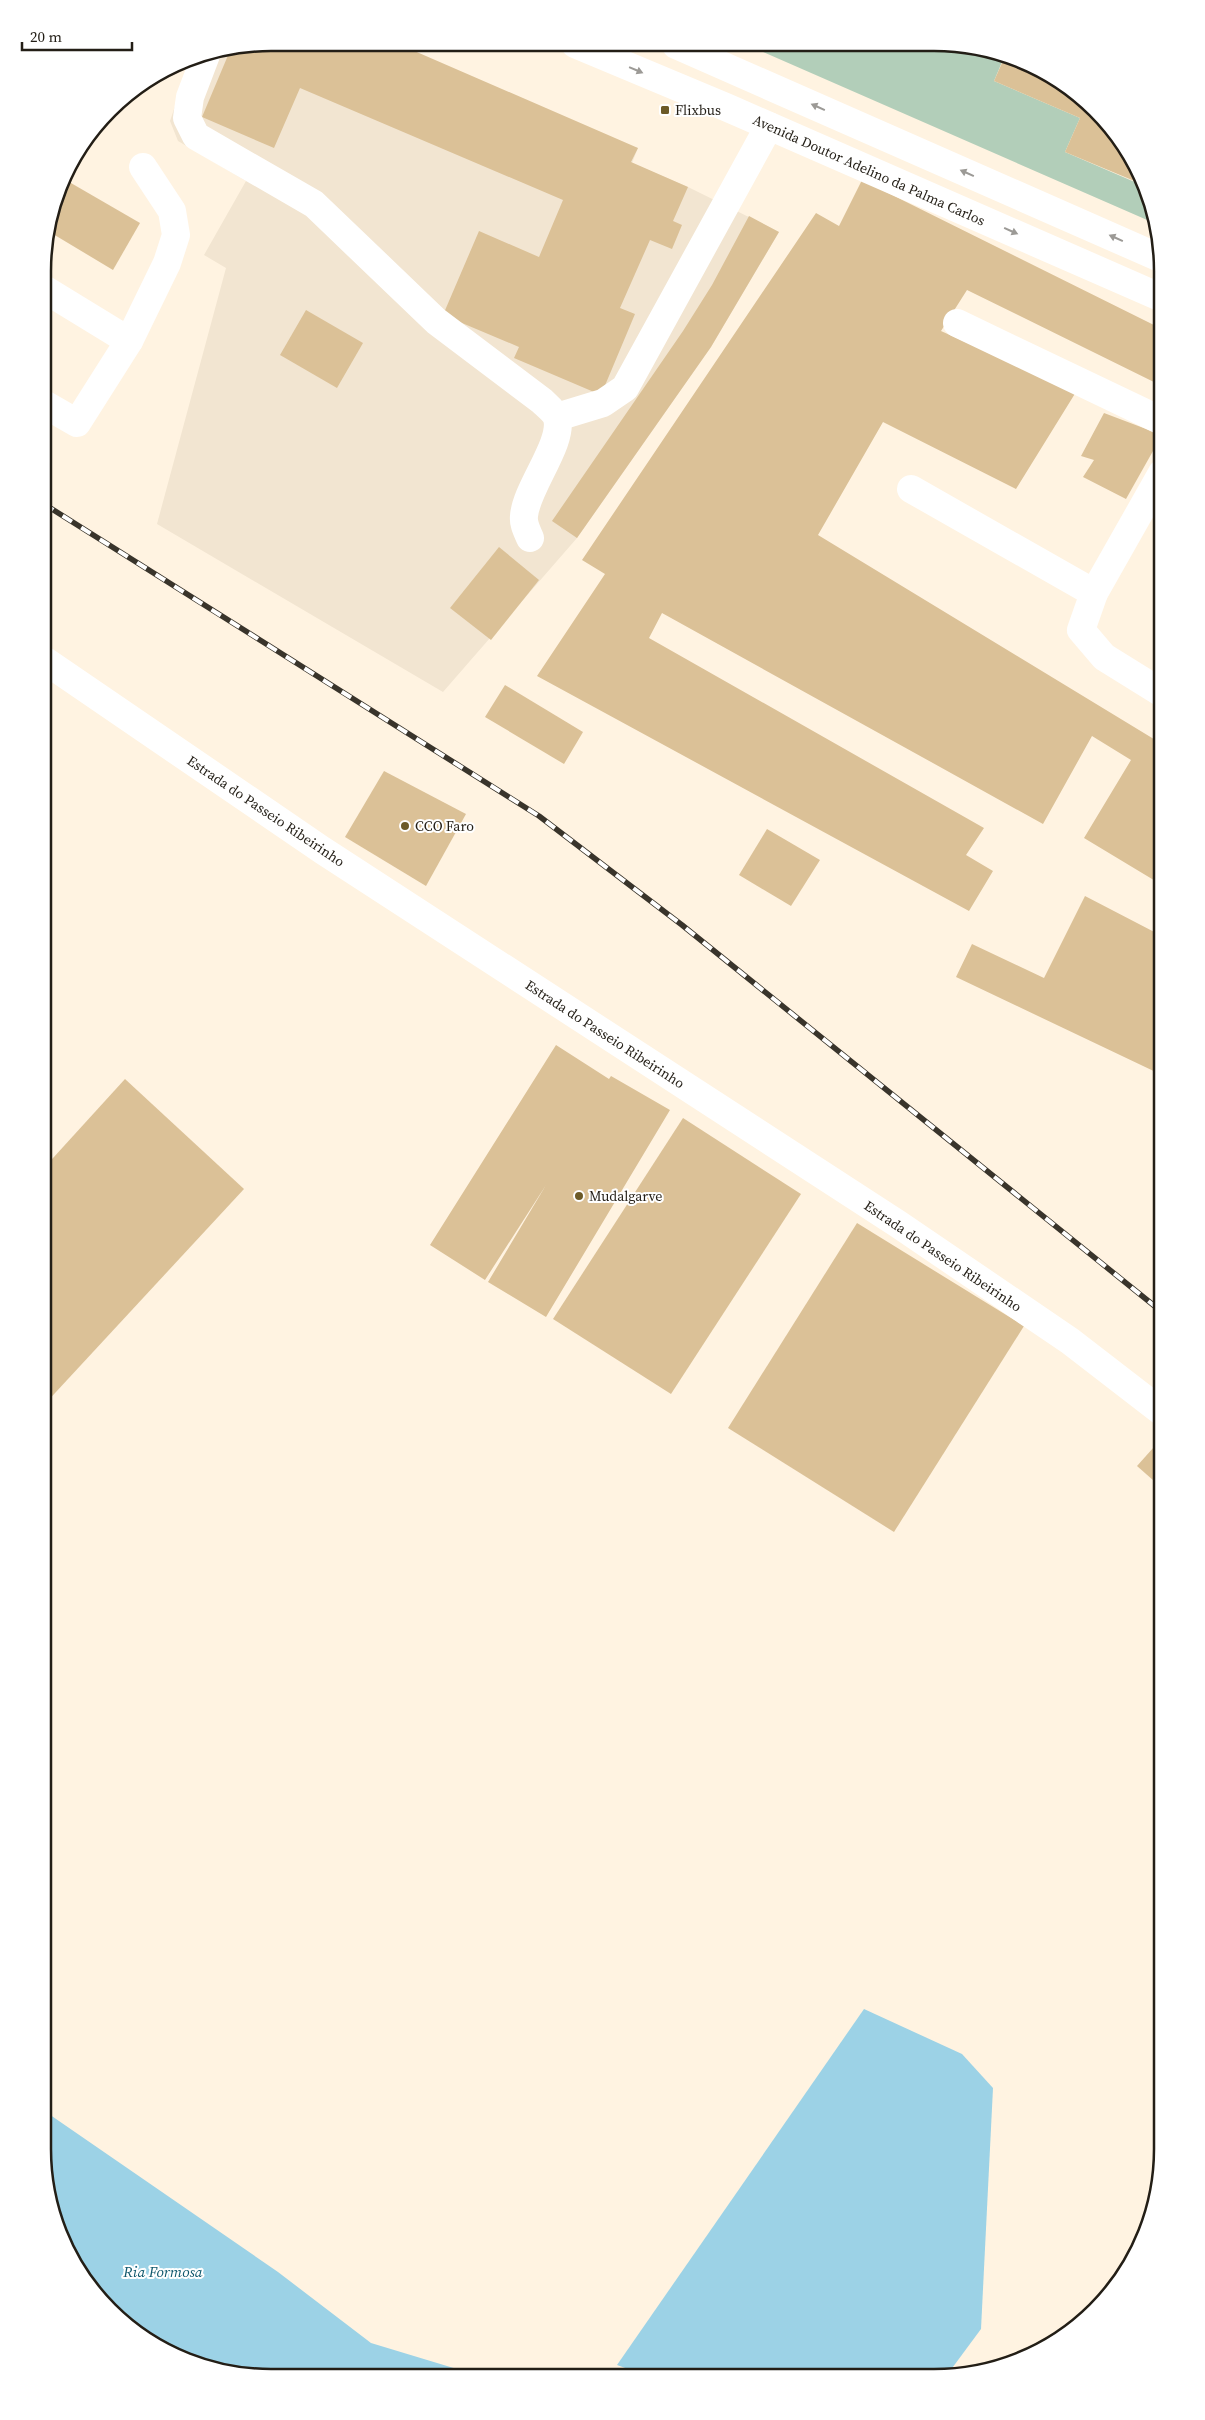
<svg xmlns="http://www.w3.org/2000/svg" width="1205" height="2420" viewBox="0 0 1205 2420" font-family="'Source Serif 4',serif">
  <rect width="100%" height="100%" fill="#fff3e1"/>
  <path fill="#f2e5d1" d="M272 43 638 148 632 163 688 187 779 232 711 347 577 538 443 692 157 524 226 268 204 255 246 181 178 141 170 121 191 59Z"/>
  <path fill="#b2ceb9" d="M747 45 834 46 845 50 848 46 962 47 1002 62 994 81 1080 118 1065 152 1144 186 1150 198 1154 223Z"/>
  <g fill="#9cd2e6">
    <path d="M864 2009 962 2054 993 2088 981 2329 947 2375 933 2377H650L617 2365Z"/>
    <path d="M43 2110 278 2272 371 2343 480 2376 242 2375 184 2360 121 2321 81 2276 55 2222 43 2148Z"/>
  </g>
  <g fill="#dbc197">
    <path d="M272 42 396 43 638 148 631 162 688 187 673 221 682 225 672 249 650 240 620 308 635 314 601 395 514 358 519 347 443 315 479 231 539 257 563 200 300 88 274 148 202 117 229 53 225 52Z"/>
    <path d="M1005 56 1034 66 1084 99 1124 144 1144 185 1065 152 1080 118 994 81Z"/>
    <path d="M64 179 140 223 113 270 48 231Z"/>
    <path d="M862 180 1162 329V386L967 290 941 331 1076 392 1016 489 883 422 818 535 1162 744V885L1084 838 1131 760 1092 736 1043 824 662 613 649 638 984 828 966 855 993 871 969 911 537 676 605 574 582 560 816 213 839 226Z"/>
    <path d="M749 216 779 232 711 347 577 538 552 521 683 331 712 285Z"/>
    <path d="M306 310 363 343 337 388 280 355Z"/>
    <path d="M1104 413 1162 435 1126 499 1083 477 1094 460 1081 456Z"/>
    <path d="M499 547 539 580 491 640 450 608Z"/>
    <path d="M505 685 583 732 564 764 485 717Z"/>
    <path d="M384 771 466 814 426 886 345 837Z"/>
    <path d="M767 829 820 860 791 906 739 875Z"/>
    <path d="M1085 896 1162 936V1075L956 977 972 944 1044 978Z"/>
    <path d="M556 1045 609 1079 611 1076 670 1110 546 1317 488 1282 546 1185 485 1280 430 1245Z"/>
    <path d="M125 1079 244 1189 43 1406V1169Z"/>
    <path d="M683 1118 801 1194 671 1394 553 1319Z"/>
    <path d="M857 1223 1024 1326 894 1532 728 1428Z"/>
    <path d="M1162 1438V1488L1137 1466Z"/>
  </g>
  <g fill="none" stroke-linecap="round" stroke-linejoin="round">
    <g stroke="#fff" stroke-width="28">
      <path d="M206 55 190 97 187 118 196 136 314 204 436 321 542 401C546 405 555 412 557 418 564 443 526 488 524 516 523 524 527 531 530 538"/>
      <path d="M44 289 129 341 167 263 176 235 172 211 143 167"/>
      <path d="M957 323 1162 421"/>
      <path d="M44 404 77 423 129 341"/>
      <path d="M557 417 603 403 625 388 769 126"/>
      <path d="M911 489 1094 593"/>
      <path d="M44 660 322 850 898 1224 1070 1341 1162 1412"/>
      <path d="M1162 693 1104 657 1081 630 1094 593 1162 473"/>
    </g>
    <g stroke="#fff" stroke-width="28">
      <path d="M575 44 728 108 1162 298"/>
      <path d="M676 45 1160 258"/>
    </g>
    <g stroke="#39342b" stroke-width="5.5">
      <path id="rail" d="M44 504 539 816 682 925 1162 1312"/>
    </g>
    <use href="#rail" stroke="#fff" stroke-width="4" stroke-dasharray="11" stroke-linecap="butt"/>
  </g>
  <defs><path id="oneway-solid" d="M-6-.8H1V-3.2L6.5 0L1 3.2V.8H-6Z" transform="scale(1.25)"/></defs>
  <g fill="#9c9a96">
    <use href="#oneway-solid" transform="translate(636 70) rotate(23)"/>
    <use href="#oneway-solid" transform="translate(818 107) rotate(-156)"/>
    <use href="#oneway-solid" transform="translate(967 173) rotate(-156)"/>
    <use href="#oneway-solid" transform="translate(1011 231) rotate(24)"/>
    <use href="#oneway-solid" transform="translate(1116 238) rotate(-156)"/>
  </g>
  <g fill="#6c5a28" stroke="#fff" stroke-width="2">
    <rect x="660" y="105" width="10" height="10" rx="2.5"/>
    <circle cx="405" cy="826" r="5"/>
    <circle cx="579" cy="1196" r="5"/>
  </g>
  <g text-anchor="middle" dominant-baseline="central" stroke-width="4" stroke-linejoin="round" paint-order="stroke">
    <g font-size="14" fill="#231e16" stroke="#fff" text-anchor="start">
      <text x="675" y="110">Flixbus</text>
      <text x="415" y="826">CCO Faro</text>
      <text x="589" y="1196">Mudalgarve</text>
    </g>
    <g font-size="14" fill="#231e16" stroke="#fff">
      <text transform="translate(869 170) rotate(24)">Avenida Doutor Adelino da Palma Carlos</text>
      <text transform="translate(266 811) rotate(34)">Estrada do Passeio Ribeirinho</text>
      <text transform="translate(605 1034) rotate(33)">Estrada do Passeio Ribeirinho</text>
      <text transform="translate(943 1256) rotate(34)">Estrada do Passeio Ribeirinho</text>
    </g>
    <g font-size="15" font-style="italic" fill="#0e576c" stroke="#fff">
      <text x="163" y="2271">Ria Formosa</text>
    </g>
  </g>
  <path d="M0 0H1205V2420H0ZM271 51H934A220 220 0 0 1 1154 271V2149A220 220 0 0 1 934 2369H271A220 220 0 0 1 51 2149V271A220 220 0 0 1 271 51Z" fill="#fff" fill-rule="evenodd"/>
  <path fill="none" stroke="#231e16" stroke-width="2.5" d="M271 51H934A220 220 0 0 1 1154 271V2149A220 220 0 0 1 934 2369H271A220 220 0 0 1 51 2149V271A220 220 0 0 1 271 51Z"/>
  <path d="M22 42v8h110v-8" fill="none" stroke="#231e16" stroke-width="2.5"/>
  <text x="30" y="42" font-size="15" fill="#231e16" stroke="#ffffff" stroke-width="4" paint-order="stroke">20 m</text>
</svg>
